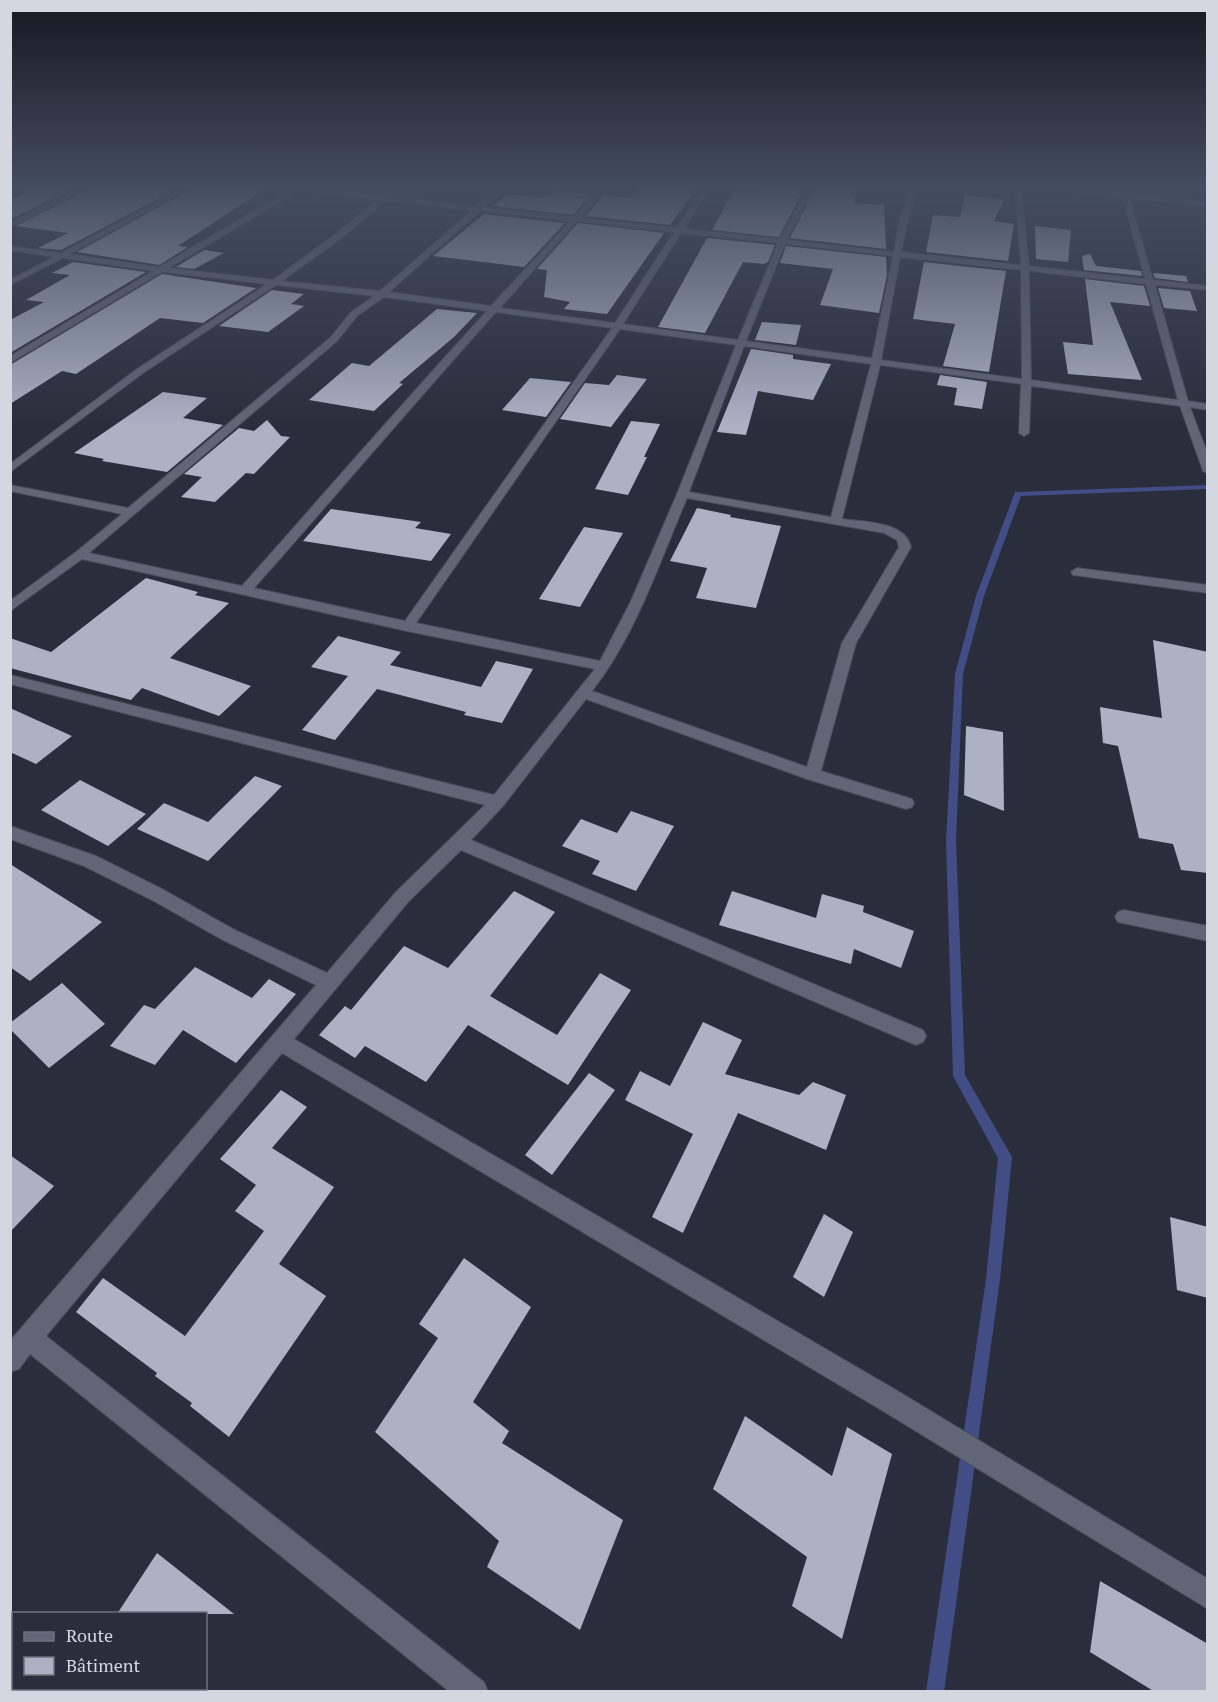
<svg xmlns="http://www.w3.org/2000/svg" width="1218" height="1702" viewBox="0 0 1218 1702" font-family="'PT Serif',serif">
  <rect width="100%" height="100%" fill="#2a2e3c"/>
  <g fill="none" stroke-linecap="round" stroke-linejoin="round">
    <path fill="#424d85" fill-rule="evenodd" d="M1208 485V489L1021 496 984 596 963 674 956 841 965 1075 1012 1157 1000 1279 944 1692H926L986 1279 998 1158 953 1076 946 841 955 674 976 596 1015 492Z"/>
  </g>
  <g fill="#acb1c4">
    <path d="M23 189H75L10 219V199L23 194Z"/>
    <path d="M90 189H177L61 250 38 248 68 233 16 226Z"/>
    <path d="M192 189H265L178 246 188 247 159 265 77 252Z"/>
    <path d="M639 189H696L670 225 586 216 603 196 631 198Z"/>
    <path d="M756 189H804L779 237 712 230 734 190 755 191Z"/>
    <path d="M815 189H858L854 203 884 205 886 249 790 238Z"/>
    <path d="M554 190 591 195 573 215 493 206 507 194 543 198Z"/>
    <path d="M965 195 1004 200 994 221 1014 224 1008 261 926 252 933 215 960 217Z"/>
    <path d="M484 214 565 223 524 267 433 256Z"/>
    <path d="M578 223 664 233 607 314 564 309 570 302 544 297 547 270 537 269Z"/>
    <path d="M1035 226 1071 230 1068 262 1036 259Z"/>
    <path d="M707 238 775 245 768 262 764 264 743 262 705 333 658 327Z"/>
    <path d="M786 246 886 257 887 275 879 313 820 305 833 269 780 263Z"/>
    <path d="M204 250 224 253 194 269 176 267Z"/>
    <path d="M1090 254 1096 266 1141 271 1142 276 1084 270 1082 256Z"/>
    <path d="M73 262 146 272 10 353V320L44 302 26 300 70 275 52 273Z"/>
    <path d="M924 262 1006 271 989 372 943 366 955 324 913 319Z"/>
    <path d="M1153 273 1186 276 1188 282 1155 278Z"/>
    <path d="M162 274 256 288 203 323 160 318 76 374 62 371 10 404V365Z"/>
    <path d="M1085 279 1144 286 1150 306 1110 302 1142 380 1068 374 1063 342 1093 345Z"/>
    <path d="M1158 288 1190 291 1197 311 1164 308Z"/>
    <path d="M272 290 304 294 291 304 304 306 268 332 219 326Z"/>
    <path d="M437 309 477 313 454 337 399 383 403 384 374 411 309 400 352 363 369 366Z"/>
    <path d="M762 322 801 325 796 345 755 340Z"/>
    <path d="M751 349 793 355V359L831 364 813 400 758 391 746 435 717 432Z"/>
    <path d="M617 375 647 379 611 427 560 419 585 383 609 385Z"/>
    <path d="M940 375 987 382 982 409 954 405 957 388 937 385Z"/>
    <path d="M530 378 571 382 546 417 502 410Z"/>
    <path d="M163 392 207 398 183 418 223 425 167 472 102 461 104 459 74 453Z"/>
    <path d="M267 420 281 436 290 437 254 474 246 473 215 502 181 497 202 477 184 474 239 428 254 431Z"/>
    <path d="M631 421 660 424 644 457H647L628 495 595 489Z"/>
    <path d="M697 508 731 515 730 517 781 526 756 608 696 598 707 568 670 561Z"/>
    <path d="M331 509 421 522 415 528 451 534 431 561 303 541Z"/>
    <path d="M584 527 623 533 580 607 539 599Z"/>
    <path d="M146 578 198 592 195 595 229 603 170 658 251 686 219 716 142 688 131 700 10 668V638L51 652Z"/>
    <path d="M338 636 401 652 390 665 481 687 496 661 533 669 502 723 464 715 466 712 377 689 335 740 302 730 348 676 311 667Z"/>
    <path d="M1153 640 1208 652V873L1181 870 1173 844 1139 838 1118 746 1103 743 1100 707 1162 718Z"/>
    <path d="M10 708 72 736 36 764 10 752Z"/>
    <path d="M966 726 1003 732 1004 811 964 795Z"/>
    <path d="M255 776 282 786 208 861 137 829 164 803 208 822Z"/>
    <path d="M80 780 146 814 108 846 41 810Z"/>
    <path d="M631 811 674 826 636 891 592 874 600 861 562 846 581 819 617 833Z"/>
    <path d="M10 864 102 922 30 981 10 967Z"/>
    <path d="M514 891 555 912 490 996 557 1035 600 973 631 990 568 1085 468 1025 426 1082 365 1046 355 1058 319 1035 345 1006 351 1010 404 946 448 968Z"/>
    <path d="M732 891 816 918 822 894 864 906 863 912 914 931 901 968 854 949 851 964 719 925Z"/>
    <path d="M195 967 252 998 269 979 296 994 236 1063 183 1030 155 1065 110 1046 144 1005 155 1009Z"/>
    <path d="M62 983 105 1024 49 1068 10 1029V1023Z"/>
    <path d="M703 1022 742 1040 725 1074 799 1095 813 1082 846 1095 826 1150 738 1113 683 1233 652 1217 693 1134 625 1100 640 1071 670 1086Z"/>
    <path d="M589 1073 615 1090 552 1175 525 1155Z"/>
    <path d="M281 1090 307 1107 272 1148 334 1187 279 1264 326 1296 229 1437 190 1406 192 1403 155 1376 157 1373 76 1312 103 1278 185 1336 264 1231 235 1211 256 1185 220 1159Z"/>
    <path d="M10 1155 54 1186 10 1232Z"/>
    <path d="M824 1214 853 1232 824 1297 793 1277Z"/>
    <path d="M1170 1217 1208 1227V1298L1177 1290Z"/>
    <path d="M464 1258 531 1307 473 1402 509 1431 502 1443 623 1520 580 1630 487 1567 499 1541 375 1432 438 1338 419 1324Z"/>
    <path d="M745 1416 832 1476 847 1427 892 1454 842 1639 792 1606 807 1557 713 1489Z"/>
    <path d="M157 1553 234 1614H117Z"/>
    <path d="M1100 1581 1208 1644V1692H1155L1090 1652Z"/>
  </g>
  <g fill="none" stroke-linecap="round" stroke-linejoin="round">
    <g stroke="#494c58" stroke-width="2">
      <g id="minor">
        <path d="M80 189H88L10 227V222Z"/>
        <path d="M182 189H190L69 254 159 267 291 189H315L382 196 388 193 391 195 390 197 476 206 496 189H503L484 207 574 217 599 189H606L581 218 677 228 703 189H709L684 229 780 239 807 189H813L787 240 894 252 899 223 911 189H917L907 223 901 252 1021 265 1015 189H1021L1029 266 1145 279 1123 198 1036 189 1122 194 1121 189H1127L1129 195 1208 202V206L1130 199 1153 280 1208 286V290L1155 285 1188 401 1208 404V410L1190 407 1208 455V474L1203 471 1180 406 1031 386 1029 433 1024 436 1019 433 1021 384 880 365 842 519C863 522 905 521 911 547L856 643 821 771 912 799 914 803 912 807 906 809 807 779 586 699 503 806 471 840 923 1030 926 1036 923 1042 916 1045 461 850 408 902 294 1039 896 1390 1208 1579V1609L878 1408 282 1053 46 1336 484 1682 488 1692H450L30 1354 19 1369 10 1372V1341L316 985 221 939 152 900 84 866 10 839V826L96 856 164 890 233 929 327 973 396 892 485 805 10 684V675L494 795 595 669 407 631 82 559 10 611V601L76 552 122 514 10 491V485L128 508 331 337 351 312 374 296 276 285 143 373 10 472V464L137 369 267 284 162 272 10 363V356L153 271 63 258 10 285V280L54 257 10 250V246L61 253ZM298 191 378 200 333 236 273 280 169 268ZM385 201 472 210 380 291 282 281 339 240ZM480 211 570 221 491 306 389 292ZM577 221 674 232 615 323 500 308ZM681 233 778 243 738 340 623 324ZM785 244 893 256 872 358 746 341ZM900 257 1021 270 1022 379 881 360ZM1029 271 1146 284 1178 400 1031 380ZM384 297 487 311C404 401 324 494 242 586L89 553 337 341 357 316ZM496 312 612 328 405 621 254 588C335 497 414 403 496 312ZM620 329 736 345 677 494 631 601 600 661 416 623ZM744 346 871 364 831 517 689 492ZM687 498 884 533 897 540 899 547 842 643 807 767 592 691C636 635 659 563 687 498Z"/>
        <path d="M1077 568 1208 585V593L1073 575 1071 572Z"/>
        <path d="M1124 910 1208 926V941L1118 922 1115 917 1118 912Z"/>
      </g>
    </g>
    <use href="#minor" fill="#616676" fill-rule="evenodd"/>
  </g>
  <linearGradient id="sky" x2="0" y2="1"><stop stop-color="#171921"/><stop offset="0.44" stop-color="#444c61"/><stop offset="1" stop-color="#444c61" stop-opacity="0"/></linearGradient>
  <rect width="1218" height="427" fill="url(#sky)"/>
  <rect width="1218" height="1702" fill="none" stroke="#d4d7e0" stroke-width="24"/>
  <rect x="12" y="1612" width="195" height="78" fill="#2a2e3c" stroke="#6e727e" stroke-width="1.5"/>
  <rect x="24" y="1632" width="30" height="9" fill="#616676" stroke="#6e727e" stroke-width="1.5"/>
  <text x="66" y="1642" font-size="18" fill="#d4d7e0">Route</text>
  <rect x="24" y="1657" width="30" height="18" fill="#acb1c4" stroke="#6e727e" stroke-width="1.5"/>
  <text x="66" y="1672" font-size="18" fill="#d4d7e0">Bâtiment</text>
</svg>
